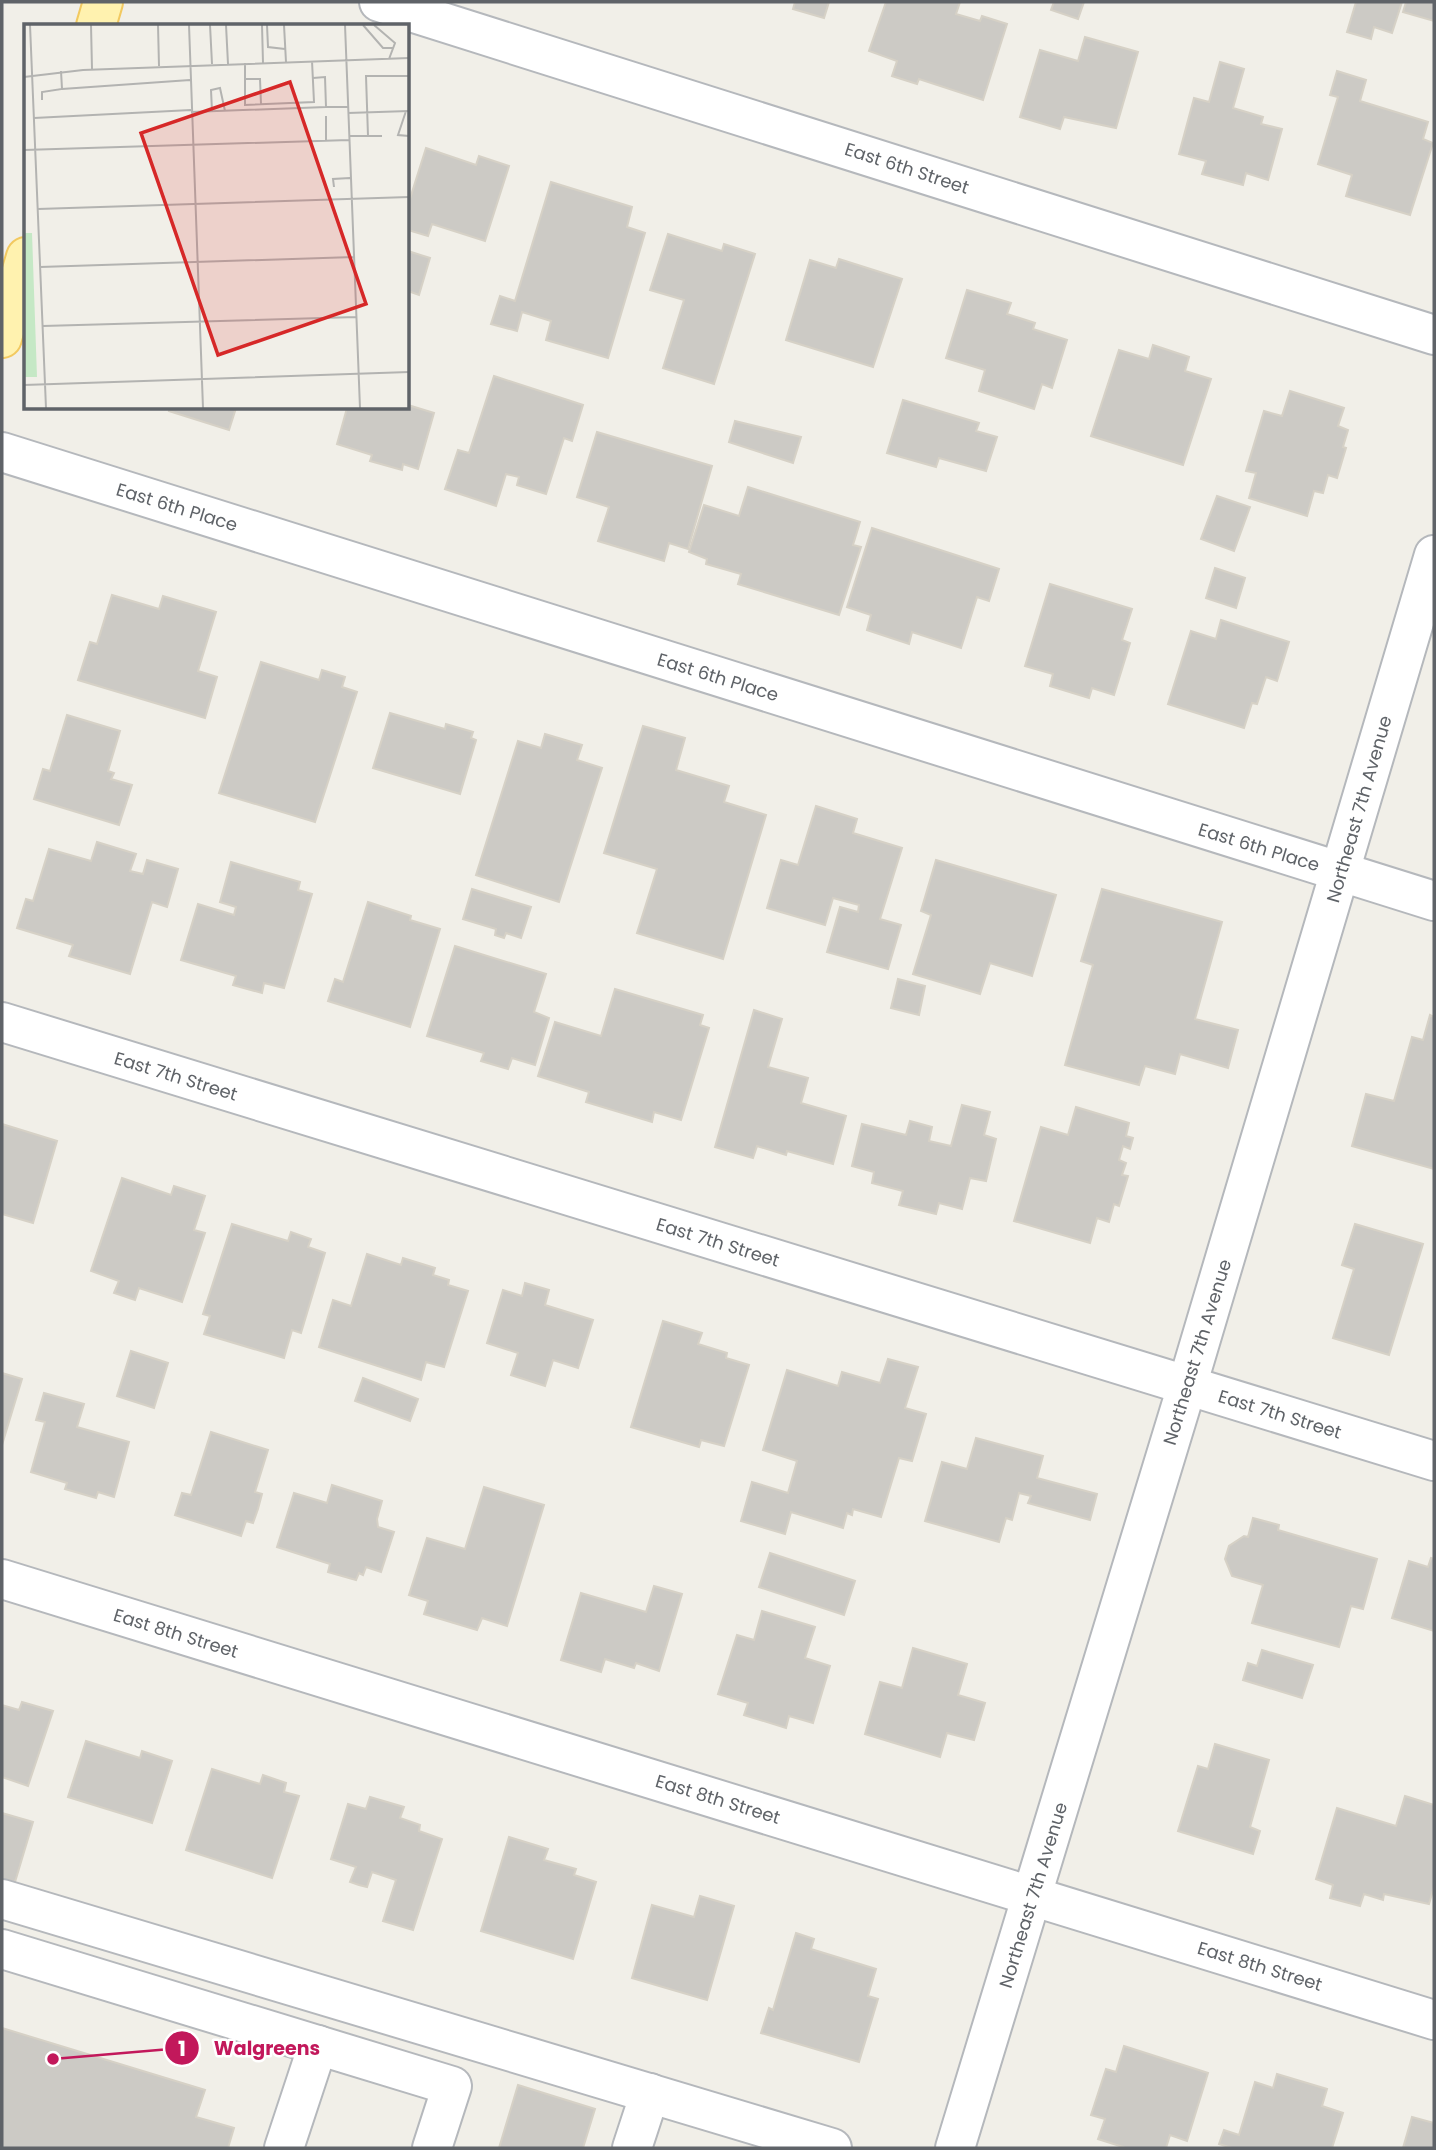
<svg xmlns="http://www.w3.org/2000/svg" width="1436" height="2150" viewBox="0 0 1436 2150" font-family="Poppins,sans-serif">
  <rect width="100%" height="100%" fill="#f1efe8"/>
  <g fill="#cccac5" stroke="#d6d1c6" stroke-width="2">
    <path d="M795 2H829L824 18 793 9Z"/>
    <path d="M886 2H960L956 14 980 21 982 16 1007 24 983 100 919 79 917 84 892 76 897 61 869 51Z"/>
    <path d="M1054 2H1084L1078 19 1051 10Z"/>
    <path d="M1356 2H1402L1392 33 1374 27 1371 39 1347 32Z"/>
    <path d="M1406 2H1434V21L1403 12Z"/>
    <path d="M1085 37 1138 52 1116 128 1064 117 1060 129 1020 117 1040 50 1078 61Z"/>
    <path d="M1220 62 1244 69 1233 108 1263 117 1261 124 1282 129 1268 180 1246 173 1243 185 1202 174 1206 161 1179 154 1194 98 1209 102Z"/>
    <path d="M1337 71 1366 80 1360 101 1428 122 1423 139 1433 143 1410 215 1346 196 1352 175 1318 164 1338 97 1330 95Z"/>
    <path d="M426 148 476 165 479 156 509 166 485 241 432 224 428 236 408 230V205Z"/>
    <path d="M551 182 632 207 627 227 645 233 608 358 546 340 551 321 522 312 517 331 491 324 500 296 515 301Z"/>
    <path d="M668 234 722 251 724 244 755 254 714 384 663 368 684 300 650 290Z"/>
    <path d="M408 251 430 258 419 295 408 291Z"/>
    <path d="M839 259 902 279 873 367 786 340 810 260 836 268Z"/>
    <path d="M967 290 1011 303 1007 314 1035 323 1033 329 1067 340 1052 388 1042 384 1034 409 979 391 985 370 946 358Z"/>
    <path d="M1153 345 1189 357 1185 371 1211 379 1183 465 1091 436 1119 350 1149 359Z"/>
    <path d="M494 376 583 405 572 441 564 438 546 494 517 485 519 477 506 474 496 506 445 489 458 450 469 453Z"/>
    <path d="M1290 391 1344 408 1338 426 1348 430 1343 447 1346 448 1337 478 1328 475 1323 493 1314 491 1307 516 1249 498 1256 473 1246 471 1264 411 1282 416Z"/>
    <path d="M903 400 979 423 976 431 997 437 986 471 939 458 936 467 887 453Z"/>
    <path d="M408 405 434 413 418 469 403 464 402 470 370 461 372 455 337 444 347 408H408Z"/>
    <path d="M170 408H236L229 430 169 411Z"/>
    <path d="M735 421 801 437 793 463 729 442Z"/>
    <path d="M597 432 712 466 688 549 669 543 664 561 598 541 609 507 577 497Z"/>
    <path d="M748 487 860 522 853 545 861 547 839 615 738 584 741 574 706 564 707 559 689 552 704 505 739 516Z"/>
    <path d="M1217 496 1250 507 1234 551 1201 539Z"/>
    <path d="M872 528 999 569 989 601 977 597 961 648 912 632 909 644 867 630 871 615 847 607Z"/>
    <path d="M1215 568 1245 578 1236 608 1206 598Z"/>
    <path d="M1050 584 1132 609 1122 640 1130 643 1114 695 1092 688 1089 698 1050 686 1053 674 1025 666Z"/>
    <path d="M112 595 159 609 163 596 216 612 198 671 217 677 205 718 78 680 90 642 97 644Z"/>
    <path d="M1221 620 1289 642 1277 681 1266 677 1257 704 1252 703 1244 728 1168 704 1191 631 1216 639Z"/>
    <path d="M261 662 319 680 322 670 345 677 342 687 357 692 315 822 219 793Z"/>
    <path d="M390 713 445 729 446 724 473 732 471 738 476 740 460 794 373 768Z"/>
    <path d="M67 715 120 731 108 771 114 773 111 779 132 785 119 825 34 799 43 769 50 771Z"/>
    <path d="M643 726 685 738 676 770 729 786 724 802 766 815 723 959 637 933 657 869 604 853Z"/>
    <path d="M545 734 582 745 577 760 602 768 559 902 476 875 518 741 541 748Z"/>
    <path d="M816 806 857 819 853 833 902 848 880 919 901 925 888 969 827 952 840 907 858 912 859 905 833 898 825 925 767 908 781 860 798 865Z"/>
    <path d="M97 842 136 854 130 871 143 874 147 860 178 869 167 907 152 902 130 974 69 956 73 945 17 928 26 899 33 901 49 849 91 861Z"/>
    <path d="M936 860 1056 895 1032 976 990 963 980 994 913 974 931 915 921 911Z"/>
    <path d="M231 862 300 882 298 890 312 894 284 988 264 983 262 993 233 985 236 976 181 960 198 904 234 915 236 907 220 902Z"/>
    <path d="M472 889 531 907 521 938 506 933 504 938 495 935 496 929 463 919Z"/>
    <path d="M1102 889 1222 922 1195 1019 1238 1030 1228 1068 1180 1054 1175 1074 1145 1066 1139 1085 1065 1065 1093 965 1081 961Z"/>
    <path d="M368 902 411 916 410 920 440 929 410 1027 328 1001 335 979 343 982Z"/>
    <path d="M455 946 546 974 534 1012 549 1018 535 1065 512 1058 508 1069 481 1061 484 1053 427 1036Z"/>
    <path d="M898 979 925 986 919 1015 891 1008Z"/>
    <path d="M615 989 703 1015 700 1025 709 1028 681 1120 654 1112 652 1122 586 1102 589 1092 538 1076 555 1022 601 1036Z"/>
    <path d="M754 1010 782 1019 768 1067 808 1078 801 1103 846 1116 833 1164 787 1151 786 1155 757 1146 753 1158 715 1147Z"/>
    <path d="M1430 1015 1434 1017V1169L1352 1146 1366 1094 1394 1101 1412 1037 1423 1040Z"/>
    <path d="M962 1105 990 1112 984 1135 996 1139 986 1181 970 1178 962 1209 939 1203 936 1214 899 1205 903 1191 872 1183 874 1172 852 1166 862 1124 906 1135 910 1121 932 1127 929 1141 951 1146Z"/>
    <path d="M1076 1107 1129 1123 1126 1136 1133 1138 1130 1149 1123 1146 1119 1160 1126 1163 1122 1175 1128 1176 1119 1206 1114 1204 1109 1222 1097 1218 1090 1243 1014 1221 1041 1127 1068 1135Z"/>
    <path d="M2 1124 57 1141 33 1223 2 1214Z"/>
    <path d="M122 1178 171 1195 174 1186 205 1196 194 1230 205 1233 182 1302 139 1288 135 1300 114 1293 119 1281 91 1271Z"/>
    <path d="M232 1224 288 1241 291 1232 311 1239 308 1247 325 1253 301 1333 292 1330 284 1358 204 1334 210 1316 203 1314Z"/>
    <path d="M1355 1224 1423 1244 1389 1355 1333 1338 1354 1269 1342 1265Z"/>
    <path d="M367 1254 401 1265 403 1258 435 1268 433 1275 449 1280 448 1285 468 1291 444 1367 426 1362 421 1380 319 1347 333 1300 351 1306Z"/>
    <path d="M525 1283 549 1290 545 1305 593 1320 578 1368 553 1360 545 1386 511 1375 518 1353 487 1343 503 1290 522 1296Z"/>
    <path d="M663 1321 702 1333 698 1344 727 1353 726 1358 749 1365 724 1446 701 1440 699 1447 631 1427Z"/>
    <path d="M131 1351 168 1363 154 1408 117 1396Z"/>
    <path d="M888 1359 918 1367 905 1408 926 1414 912 1461 899 1458 881 1517 853 1509 852 1515 847 1513 843 1528 791 1512 785 1534 741 1521 752 1482 788 1493 797 1461 763 1450 787 1370 838 1386 842 1372 880 1383Z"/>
    <path d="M2 1373 22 1379 2 1445Z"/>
    <path d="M363 1378 418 1399 410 1421 355 1401Z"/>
    <path d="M44 1393 84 1404 77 1427 129 1442 114 1497 98 1492 96 1498 65 1489 67 1483 31 1472 45 1422 36 1420Z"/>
    <path d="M211 1432 268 1450 255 1492 262 1494 258 1509 253 1523 246 1521 241 1536 175 1515 182 1493 191 1495Z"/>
    <path d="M976 1438 1043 1456 1037 1478 1097 1494 1090 1520 1028 1503 1031 1496 1019 1493 1012 1520 1006 1518 999 1542 925 1521 942 1462 967 1469Z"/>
    <path d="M332 1485 382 1501 377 1519 378 1527 394 1532 381 1572 366 1567 363 1575 359 1573 356 1580 328 1572 330 1564 277 1547 294 1493 327 1503Z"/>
    <path d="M484 1487 544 1505 507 1626 482 1618 477 1630 424 1614 428 1601 409 1595 427 1538 465 1549Z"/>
    <path d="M1253 1518 1279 1525 1278 1530 1377 1559 1363 1609 1351 1606 1339 1647 1252 1623 1263 1585 1232 1576 1225 1559 1229 1546 1244 1536 1248 1537Z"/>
    <path d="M770 1553 855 1581 844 1615 759 1587Z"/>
    <path d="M1431 1558 1434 1559V1631L1392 1618 1409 1561 1428 1567Z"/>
    <path d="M654 1586 682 1594 659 1671 636 1663 634 1668 605 1659 601 1672 561 1660 581 1593 646 1612Z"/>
    <path d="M762 1611 815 1627 805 1658 830 1666 813 1723 789 1716 786 1728 744 1715 748 1703 718 1694 737 1635 754 1640Z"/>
    <path d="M913 1648 967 1664 958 1695 985 1703 974 1740 947 1733 940 1757 865 1734 880 1682 902 1688Z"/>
    <path d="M1262 1650 1313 1665 1302 1698 1243 1680 1248 1663 1257 1666Z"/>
    <path d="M22 1702 53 1711 28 1786 2 1777V1705L19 1710Z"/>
    <path d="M86 1741 140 1758 142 1751 172 1761 152 1823 68 1797Z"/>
    <path d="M1215 1744 1269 1760 1250 1827 1260 1831 1253 1854 1178 1831 1198 1766 1208 1769Z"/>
    <path d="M212 1769 260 1784 263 1775 286 1783 284 1792 299 1796 272 1878 186 1850Z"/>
    <path d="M1405 1796 1434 1805V1887L1429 1904 1384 1894 1383 1900 1364 1894 1360 1906 1330 1898 1333 1885 1316 1879 1337 1808 1396 1826Z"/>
    <path d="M370 1797 404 1807 400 1818 420 1825 419 1831 442 1839 413 1930 383 1921 396 1880 372 1872 367 1887 359 1885 350 1882 356 1867 331 1859 348 1804 366 1809Z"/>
    <path d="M2 1813 33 1822 15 1882 2 1879Z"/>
    <path d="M509 1837 548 1849 544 1860 576 1869 574 1875 596 1882 573 1959 481 1931Z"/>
    <path d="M700 1896 734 1906 707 2000 632 1978 652 1905 694 1917Z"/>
    <path d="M796 1933 814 1939 811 1949 876 1969 868 1996 878 1999 859 2062 761 2033 769 2008 773 2010Z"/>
    <path d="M2 2028 205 2090 196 2117 234 2128 228 2148H2Z"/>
    <path d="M1124 2046 1208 2073 1187 2141 1170 2135 1166 2148H1122L1123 2147 1098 2139 1105 2119 1091 2115 1106 2069 1116 2072Z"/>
    <path d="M1277 2074 1327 2089 1322 2106 1343 2113 1332 2148H1232L1219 2144 1224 2130 1239 2135 1255 2082 1273 2088Z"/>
    <path d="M518 2085 595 2109 583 2148H499Z"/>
    <path d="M1412 2117 1434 2123V2148H1403Z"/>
  </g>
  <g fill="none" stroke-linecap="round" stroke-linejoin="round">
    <g stroke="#b5b8bc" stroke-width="42">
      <g id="minor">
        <path d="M379 2 1434 335"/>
        <path d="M2 452 1434 901"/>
        <path d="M2 1022 1434 1461"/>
        <path d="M2 1579 1434 2020"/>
        <path d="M2 1899 832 2148"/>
        <path d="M2 1949 452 2086 432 2148"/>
        <path d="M284 2148 318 2045"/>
        <path d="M632 2148 650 2093"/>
        <path d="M955 2148 1187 1386 1434 555"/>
      </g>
    </g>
    <g stroke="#f2c960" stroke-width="42">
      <g id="major">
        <path d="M96 26 103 2"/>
        <path d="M2 338 26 257"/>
      </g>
    </g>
    <use href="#minor" stroke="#fff" stroke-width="38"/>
    <use href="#major" stroke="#fff2af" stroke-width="38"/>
  </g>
  <g text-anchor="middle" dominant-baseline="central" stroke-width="5" stroke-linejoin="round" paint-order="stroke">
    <g font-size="18" fill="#5f6368" stroke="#fff">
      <text transform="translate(907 168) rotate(18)">East 6th Street</text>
      <text transform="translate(177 507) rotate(17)">East 6th Place</text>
      <text transform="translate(718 677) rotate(17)">East 6th Place</text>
      <text transform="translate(1359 809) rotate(-74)">Northeast 7th Avenue</text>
      <text transform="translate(1259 847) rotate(17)">East 6th Place</text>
      <text transform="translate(176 1076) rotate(17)">East 7th Street</text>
      <text transform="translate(718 1242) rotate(17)">East 7th Street</text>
      <text transform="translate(1197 1352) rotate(-73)">Northeast 7th Avenue</text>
      <text transform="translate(1280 1414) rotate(17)">East 7th Street</text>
      <text transform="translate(176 1633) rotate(17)">East 8th Street</text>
      <text transform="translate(718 1799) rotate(17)">East 8th Street</text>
      <text transform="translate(1033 1895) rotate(-73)">Northeast 7th Avenue</text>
      <text transform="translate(1260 1966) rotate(17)">East 8th Street</text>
    </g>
  </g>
  <g transform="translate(24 24)">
    <rect width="385" height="385" fill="#f1efe8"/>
    <path d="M0 209H8L13 353H0Z" fill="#c5e8c5"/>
    <path fill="none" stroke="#b3b3b1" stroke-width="2" d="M6 1 22 384M67 1 68 45M134 1 135 42M165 1 179 384M186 1 188 40M202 1 204 40M238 1 239 39M243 1 244 23 261 25M260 1 262 38M321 1 336 384M339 1 359 24H369M350 1 371 19 365 35M221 39V81L290 78 288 37M0 53 59 46 385 34M289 54 301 53 302 83H324M221 55H236L237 80M38 65 166 56M18 76V68L38 65 37 47M188 87 187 66 196 64 201 87M382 87 374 111 385 112M167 88 302 83M324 89 385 87M302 92V116M10 94 167 86M325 112H358M344 112 342 52H385M0 126 325 116M310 163 309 155 326 154M14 185 385 173M16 243 330 233M19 302 332 293M0 361 385 348"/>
    <path fill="#d62828" fill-opacity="0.15" stroke="#d62828" stroke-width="3.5" d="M266 58 342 280 194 331 117 109Z"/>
    <rect width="385" height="385" fill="none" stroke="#5f6368" stroke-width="3.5"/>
  </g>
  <path fill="none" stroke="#c2185b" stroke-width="2.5" d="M53 2059L182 2048"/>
  <g fill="#c2185b" stroke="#fff" stroke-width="2.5">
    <circle cx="53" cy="2059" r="7"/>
    <circle cx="182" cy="2048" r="18"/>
  </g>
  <g font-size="21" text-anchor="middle" font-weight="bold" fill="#fff">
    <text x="182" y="2056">1</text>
  </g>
  <g font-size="19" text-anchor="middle" font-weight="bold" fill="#c2185b" stroke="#fff" stroke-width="5" stroke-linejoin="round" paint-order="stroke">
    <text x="267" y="2055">Walgreens</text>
  </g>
  <rect width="1436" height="2150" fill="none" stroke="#5f6368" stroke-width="7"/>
</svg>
